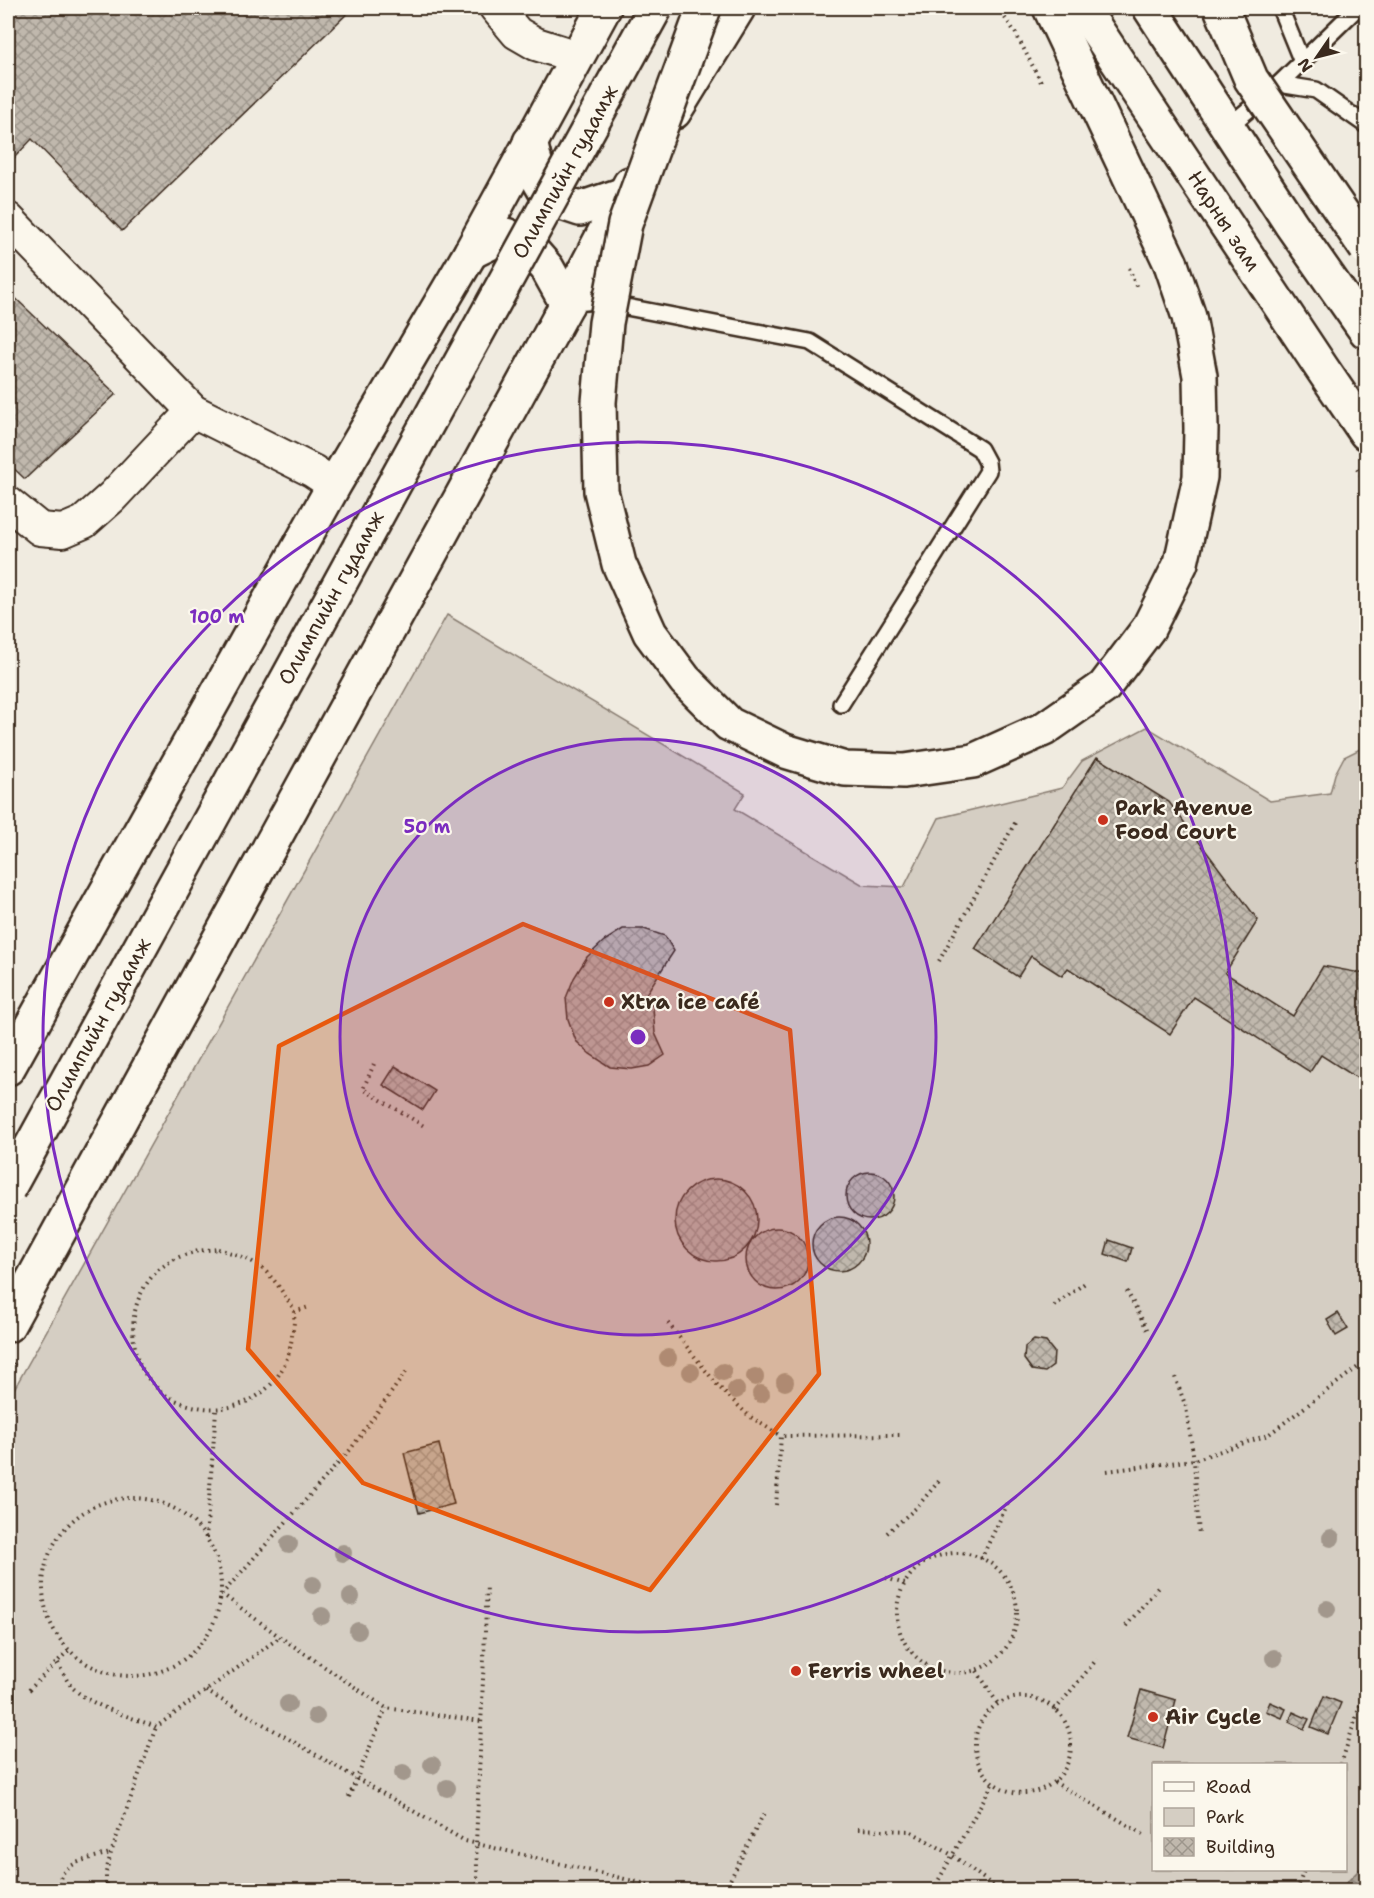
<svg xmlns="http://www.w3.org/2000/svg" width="1374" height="1898" viewBox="0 0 1374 1898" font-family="'Shantell Sans',sans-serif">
  <defs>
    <pattern id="water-waves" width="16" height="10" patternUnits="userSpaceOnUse" patternTransform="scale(1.5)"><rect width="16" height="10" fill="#aca397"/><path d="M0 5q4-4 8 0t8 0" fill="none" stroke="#8d857b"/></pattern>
    <pattern id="building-cross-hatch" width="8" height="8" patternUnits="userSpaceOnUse" patternTransform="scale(1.5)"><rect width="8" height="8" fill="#c0b8ad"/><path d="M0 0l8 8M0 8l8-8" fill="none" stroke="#9d968c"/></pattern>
  </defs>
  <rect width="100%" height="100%" fill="#f0ebe0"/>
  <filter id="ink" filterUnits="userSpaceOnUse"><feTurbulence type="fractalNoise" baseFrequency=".0167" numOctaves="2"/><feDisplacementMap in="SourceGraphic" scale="12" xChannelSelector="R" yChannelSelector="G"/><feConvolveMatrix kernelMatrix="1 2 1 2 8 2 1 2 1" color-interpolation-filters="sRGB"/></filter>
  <g filter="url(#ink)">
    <path fill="#d5cec3" stroke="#887c70" stroke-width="1.5" fill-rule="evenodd" d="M447 615 745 793 735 809 863 885 904 887 939 818 1062 788 1082 761 1147 727 1270 801 1330 793 1335 774 1344 757 1366 746V1890H8V1400ZM1154 1764H1346V1870H1154Z"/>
    <path fill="url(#water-waves)" stroke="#7f7367" stroke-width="1.5" d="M1366 1863V1890H1330L1345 1884Z"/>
    <g fill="url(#building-cross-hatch)" stroke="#3b2a1e" stroke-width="1.5">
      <path d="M8 8H353L122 231 32 139 11 161 8 157Z"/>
      <path d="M8 291 116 394 25 479 8 463Z"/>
      <path d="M1097 757 1169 802 1258 920 1225 973 1293 1016 1323 966 1366 974V1070L1360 1080 1321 1055 1310 1072 1194 997 1170 1034 1068 968 1062 976 1031 956 1018 977 975 949Z"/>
      <path d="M623 929H644L665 936 674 951 646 994 653 1007 655 1033 665 1055 649 1066 632 1069 610 1067 590 1054 576 1041 568 1019 566 998 574 978 587 957 604 941Z"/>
      <path d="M395 1066 435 1091 423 1110 383 1085Z"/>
      <circle cx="870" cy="1196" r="24"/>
      <circle cx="716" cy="1220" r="41"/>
      <circle cx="839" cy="1244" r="27"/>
      <circle cx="777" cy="1259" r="31"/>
      <path d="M1109 1240 1132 1248 1128 1262 1105 1254Z"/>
      <path d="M1338 1313 1348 1329 1336 1336 1327 1320Z"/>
      <path d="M1034 1340 1046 1342 1054 1352 1053 1366 1045 1372 1032 1370 1024 1359 1025 1347Z"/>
      <path d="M439 1444 454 1504 419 1513 404 1453Z"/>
      <path d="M1141 1690 1176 1700 1163 1748 1127 1738Z"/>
      <path d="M1324 1696 1341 1703 1328 1734 1311 1727Z"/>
      <path d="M1270 1702 1286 1709 1282 1718 1266 1711Z"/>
      <path d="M1293 1712 1309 1719 1304 1729 1289 1722Z"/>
    </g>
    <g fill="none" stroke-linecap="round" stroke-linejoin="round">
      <g stroke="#3b2a1e" stroke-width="20">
        <g id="lane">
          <path d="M1280 8 1302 62"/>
          <path d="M1279 84 1316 90 1366 125"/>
          <path d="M1228 127 1279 84 1357 8"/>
          <path d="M567 304 595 301 810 342 980 449 987 462 988 471 841 704"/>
        </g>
      </g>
      <g stroke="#3b2a1e" stroke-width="36">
        <g id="street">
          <path d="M496 8 517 33 536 44 577 57"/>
          <path d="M8 219 193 411 313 471 334 485"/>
          <path d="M8 503 40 529 63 531 84 522 112 497 193 411"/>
        </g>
      </g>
      <g stroke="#3b2a1e" stroke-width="38">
        <g id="primary">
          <path d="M1050 8 1171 264"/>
          <path d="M1082 8 1321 367 1366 433"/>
          <path d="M1150 8 1291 224 1366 331"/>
          <path d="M674 112 738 8"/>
          <path d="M530 142 540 182 550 199 580 209 624 194"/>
          <path d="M471 252 506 235 526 244 547 268 567 304"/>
          <path d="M8 1068 334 485 471 252 604 8"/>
          <path d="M8 1325 567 304 630 184"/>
        </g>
      </g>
      <g stroke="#3b2a1e" stroke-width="4" stroke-dasharray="1.5 4.5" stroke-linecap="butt">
        <path d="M998 8 1015 32 1041 82"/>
        <path d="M1129 268 1136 286"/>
        <path d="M1357 469 1366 483"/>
        <path d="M939 961 1015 823"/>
        <path d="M374 1064 363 1089 424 1126"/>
        <path d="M218 1249C251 1258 268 1267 286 1298 289 1302 294 1308 294 1313 295 1320 293 1329 292 1336 286 1396 228 1424 175 1400 156 1392 140 1372 136 1352 125 1308 146 1265 191 1253 199 1250 209 1250 218 1249Z"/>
        <path d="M1127 1291 1149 1333"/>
        <path d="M1054 1306 1085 1283"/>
        <path d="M294 1312 309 1307"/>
        <path d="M668 1323 718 1386 749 1416 781 1436"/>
        <path d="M406 1372 350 1450 222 1594 280 1637 386 1708 481 1721"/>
        <path d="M8 1375 16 1360"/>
        <path d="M1175 1377 1186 1407 1194 1460 1199 1536"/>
        <path d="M1107 1471 1194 1460 1268 1435 1366 1361"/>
        <circle cx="132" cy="1587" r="89"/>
        <path d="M776 1505 781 1436 900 1435"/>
        <path d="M887 1533 916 1508 939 1481"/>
        <path d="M206 1538 216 1411"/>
        <circle cx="957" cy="1613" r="60"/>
        <path d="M981 1559 1009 1501"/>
        <path d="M886 1578 905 1584"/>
        <path d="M1126 1626 1160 1585"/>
        <path d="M58 1663C62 1671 66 1680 72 1687 91 1707 130 1716 156 1727L280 1637"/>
        <path d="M977 1671 998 1704"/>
        <path d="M29 1690 69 1650"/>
        <path d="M206 1691 465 1841 671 1890"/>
        <circle cx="1023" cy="1745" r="48"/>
        <path d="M1055 1710 1097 1659"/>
        <path d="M1341 1764 1366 1687"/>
        <path d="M1054 1782 1143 1834"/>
        <path d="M349 1797 386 1708"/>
        <path d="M858 1829 910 1831 952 1855 999 1890"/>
        <path d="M59 1890C56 1862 90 1859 110 1853"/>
        <path d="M106 1890V1872L111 1853 156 1727"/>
        <path d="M478 1890 476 1844 487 1585"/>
        <path d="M725 1890 764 1813"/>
        <path d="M933 1890 993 1783"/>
        <path d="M1297 1890 1304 1870"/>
      </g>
      <use href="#lane" stroke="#fbf7ec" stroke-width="15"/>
      <use href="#street" stroke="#fbf7ec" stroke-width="32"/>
      <use href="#primary" stroke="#fbf7ec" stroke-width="33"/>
      <g stroke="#3b2a1e" stroke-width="38" stroke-linecap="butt">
        <g id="primary-bridge">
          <path d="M704 8 625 224 606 323 599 402 601 491 619 564 650 633 685 680 729 724 785 751 845 769 904 771 973 761 1044 729 1104 687 1148 629 1181 563 1200 477 1201 429 1200 376 1189 317 1171 264"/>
          <path d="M1221 8 1251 79 1366 248"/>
          <path d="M8 1189 655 8"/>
        </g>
      </g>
      <use href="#primary-bridge" stroke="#fbf7ec" stroke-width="33"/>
    </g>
    <g fill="#a2978c">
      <circle cx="668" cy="1358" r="9"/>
      <circle cx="691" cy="1372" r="9"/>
      <circle cx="723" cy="1372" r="9"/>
      <circle cx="755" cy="1377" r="9"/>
      <circle cx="785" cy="1382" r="9"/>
      <circle cx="736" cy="1390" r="9"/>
      <circle cx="761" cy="1394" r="9"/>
      <circle cx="1331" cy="1538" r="9"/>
      <circle cx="289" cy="1544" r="9"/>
      <circle cx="343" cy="1553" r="9"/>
      <circle cx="313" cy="1585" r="9"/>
      <circle cx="351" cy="1597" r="9"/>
      <circle cx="1327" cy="1609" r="9"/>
      <circle cx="322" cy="1616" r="9"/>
      <circle cx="358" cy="1631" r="9"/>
      <circle cx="1274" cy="1658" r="9"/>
      <circle cx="288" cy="1704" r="9"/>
      <circle cx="316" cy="1716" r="9"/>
      <circle cx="432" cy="1765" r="9"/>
      <circle cx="403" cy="1773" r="9"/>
      <circle cx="447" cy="1788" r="9"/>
    </g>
  </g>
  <path fill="#e8590c" fill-opacity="0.2" stroke="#e8590c" stroke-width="4.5" stroke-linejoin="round" d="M523 924 790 1030 819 1374 650 1590 363 1483 248 1349 279 1046Z"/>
  <circle cx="638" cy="1037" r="298" fill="#7b2cbf" fill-opacity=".12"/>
  <g fill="none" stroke="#7b2cbf" stroke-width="3">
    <circle cx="638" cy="1037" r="298"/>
    <circle cx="638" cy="1037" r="595"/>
  </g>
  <g fill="#c8321e" stroke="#fbf7ec" stroke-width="2">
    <circle cx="1103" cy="820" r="6"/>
    <circle cx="609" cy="1002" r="6"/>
    <circle cx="796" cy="1671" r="6"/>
    <circle cx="1153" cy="1717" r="6"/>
  </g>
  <g text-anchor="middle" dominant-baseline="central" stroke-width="4.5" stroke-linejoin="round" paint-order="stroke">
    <g font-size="21" fill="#3b2a1e" stroke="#fbf7ec">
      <text transform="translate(565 172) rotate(-61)">Олимпийн гудамж</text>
      <text transform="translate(1224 221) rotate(57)">Нарны зам</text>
      <text transform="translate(331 598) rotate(-61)">Олимпийн гудамж</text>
      <text transform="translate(98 1025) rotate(-61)">Олимпийн гудамж</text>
    </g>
    <g font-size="21" font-weight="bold" fill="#3b2a1e" stroke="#fbf7ec" text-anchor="start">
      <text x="1115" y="808">Park Avenue<tspan x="1115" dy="24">Food Court</tspan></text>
      <text x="621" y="1002">Xtra ice café</text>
      <text x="808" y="1671">Ferris wheel</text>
      <text x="1165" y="1717">Air Cycle</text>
    </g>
  </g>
  <circle cx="638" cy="1037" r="9" fill="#7b2cbf" stroke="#fbf7ec" stroke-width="3"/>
  <g font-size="18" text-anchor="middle" font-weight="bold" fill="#7b2cbf" stroke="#fbf7ec" stroke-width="4.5" stroke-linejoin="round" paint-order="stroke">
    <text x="217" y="623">100 m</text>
    <text x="427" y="833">50 m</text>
  </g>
  <rect width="1374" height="1898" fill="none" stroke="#fbf7ec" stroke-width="30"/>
  <rect x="15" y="15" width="1344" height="1868" fill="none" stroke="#3b2a1e" stroke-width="2" filter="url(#ink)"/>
  <rect x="1152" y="1763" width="195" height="108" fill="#fbf7ec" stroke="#aea59a" stroke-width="1.5"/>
  <rect x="1164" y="1782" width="30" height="9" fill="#fbf7ec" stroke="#aea59a" stroke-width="1.5"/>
  <text x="1206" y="1793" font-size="18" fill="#3b2a1e">Road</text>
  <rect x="1164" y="1808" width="30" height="18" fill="#d5cec3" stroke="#aea59a" stroke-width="1.5"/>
  <text x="1206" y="1823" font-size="18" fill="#3b2a1e">Park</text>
  <rect x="1164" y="1838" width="30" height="18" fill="url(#building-cross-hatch)" stroke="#aea59a" stroke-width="1.5"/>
  <text x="1206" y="1853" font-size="18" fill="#3b2a1e">Building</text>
  <g transform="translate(1317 57) rotate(235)" stroke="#fbf7ec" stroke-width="4.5" paint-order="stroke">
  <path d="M0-4.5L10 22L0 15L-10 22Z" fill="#3b2a1e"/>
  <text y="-9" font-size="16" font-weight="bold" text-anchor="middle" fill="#3b2a1e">N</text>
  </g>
</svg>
